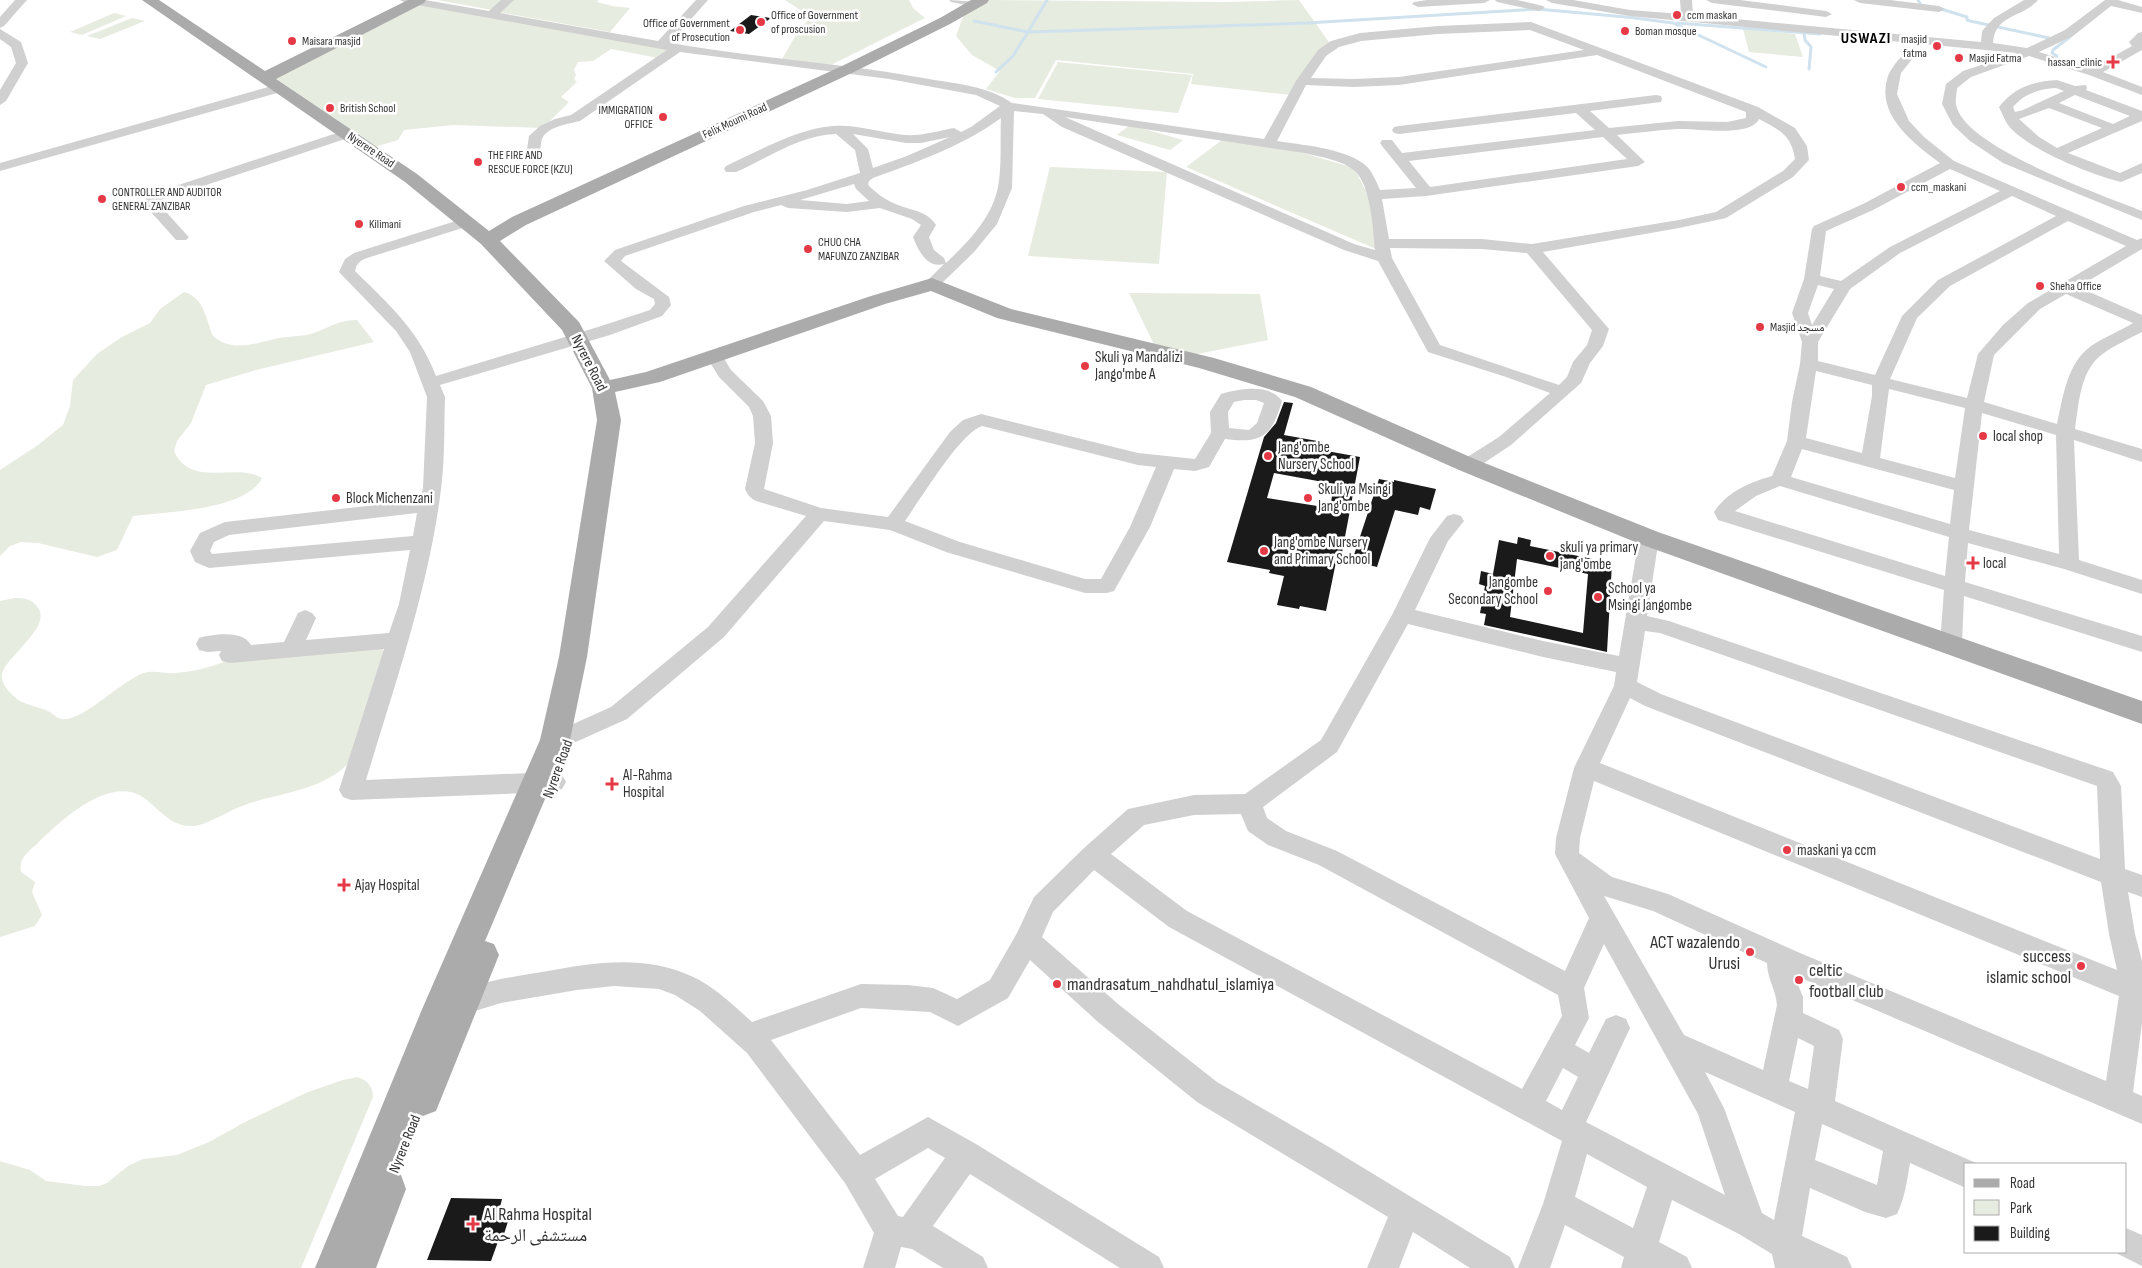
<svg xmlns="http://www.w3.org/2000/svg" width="2142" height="1268" viewBox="0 0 2142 1268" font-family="'Sofia Sans Condensed','Noto Naskh Arabic',sans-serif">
  <rect width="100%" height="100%" fill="#fff"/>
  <g fill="#e6ecdf">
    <path d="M437 0H505L492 10Z"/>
    <path d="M513 0H598L597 2 612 6 630 8 610 32 498 12Z"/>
    <path d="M785 0H909L913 8 925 18 831 65 781 61 797 33 811 17Z"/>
    <path d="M986 0 1225 2 1299 0 1331 45 1291 95 1191 84 1193 74 1056 60 1035 98H1015L986 89 1000 71 972 55 956 36 963 17Z"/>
    <path d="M421 4 670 50 658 58 611 49 593 61 578 62 574 70 576 75 574 79 577 82 561 97 569 102 543 128 453 125 404 130 398 140 371 148 270 80Z"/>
    <path d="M114 13 126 16 82 35 70 32Z"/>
    <path d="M132 18 145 21 100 39 87 36Z"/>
    <path d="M1743 29 1795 34 1803 57 1749 52Z"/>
    <path d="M1058 62 1192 75 1178 113 1038 99Z"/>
    <path d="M1130 125 1183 140 1170 150 1117 135Z"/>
    <path d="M1222 140 1300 152 1354 168 1369 197 1376 249 1186 167Z"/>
    <path d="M1050 167 1167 172 1159 264 1028 256Z"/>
    <path d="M184 292C205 298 206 320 213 336 233 353 256 343 279 338 291 336 302 337 314 333 330 327 339 320 357 320L374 342 256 370 206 385 191 423 177 441 174 451C191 489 236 462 262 478 246 510 166 512 133 516L117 550 97 557 38 543 21 542 10 546 0 556V470L38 445 63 425 70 406 73 380 97 354 122 337 150 323 160 309Z"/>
    <path d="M1129 293 1260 294 1268 340 1162 361Z"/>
    <path d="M15 598C24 598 33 599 38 608 52 627 6 656 2 674 0 684 12 696 20 701 28 705 38 707 46 710 51 712 56 718 62 719 81 723 122 680 144 673 155 670 164 674 174 673 192 672 209 668 226 661L382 645 384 655 350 762C321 792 279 792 242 806 228 811 207 825 193 826 165 828 154 797 131 792 98 786 59 822 37 844 31 849 22 856 21 864 20 867 21 869 21 872L35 882 32 892 42 915 35 926 0 937V601Z"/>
    <path d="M357 1077C367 1080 373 1086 373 1097L301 1268H0V1161L30 1170 46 1181 85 1186H99L107 1183 128 1166 143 1159 177 1155 209 1142 245 1122 308 1092 343 1080Z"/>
  </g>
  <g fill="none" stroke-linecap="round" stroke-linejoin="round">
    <g stroke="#cfe2ee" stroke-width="3">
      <path d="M1918 0 1921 5 1925 6"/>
      <path d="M1938 8 1967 17V20L1970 21 2049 38"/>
      <path d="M1635 18 1673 23 1766 67"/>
      <path d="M974 21 1028 32 1047 0"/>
      <path d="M1677 23 1820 34"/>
      <path d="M1804 33 1805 40 1811 47 1809 69"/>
      <path d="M2057 56 2052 53 2053 50 2071 36"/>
      <path d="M996 72 1013 56 1028 32 1307 23 1537 9 1637 18"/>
    </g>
  </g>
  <g fill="#1a1a1a" fill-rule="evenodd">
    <path d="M751 15 771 18 749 34 730 31Z"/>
    <path d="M1284 402 1293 403 1284 435 1323 442 1321 450 1360 457 1341 558 1337 557 1326 611 1300 606 1299 609 1277 605 1284 576 1269 573 1270 570 1227 562 1264 437 1276 423ZM1274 473 1334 484 1330 508 1267 498Z"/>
    <path d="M1379 479 1394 482V480L1436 489 1430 510 1420 507 1418 515 1395 510 1377 567 1352 561Z"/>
    <path d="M1518 537 1531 540 1530 546 1612 563 1607 652 1484 625 1486 614 1480 613 1485 586 1479 584 1481 571 1493 574 1499 540 1517 544ZM1517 559 1588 574 1583 633 1510 617Z"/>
    <path d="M451 1198 502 1199 499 1211 511 1212 503 1237 500 1236 491 1261 427 1260Z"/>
  </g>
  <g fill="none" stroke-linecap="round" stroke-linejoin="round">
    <g fill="#d0d0d0" fill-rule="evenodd">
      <path d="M15 0H27L4 26 0 28V17Z"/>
      <path d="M400 0H425L489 11 501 0H514L500 13 658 41 696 0H708L670 43C755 58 843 63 929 79 957 84 988 86 1012 103L1264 139 1296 81 1318 50 1331 41 1360 33 1438 26 1531 22 1758 107 1795 128 1807 146 1809 160 1793 177 1726 218 1679 228 1543 252 1609 329 1603 346 1590 363 1581 383 1511 445 1475 469 1468 471 1461 469 1459 465 1461 461 1499 437 1550 393 1506 377 1428 352 1378 261 1344 250 1062 127 1043 114 1014 111 1012 188 997 224 974 252 938 287H926L924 284 944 264C927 269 918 250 913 237L921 225 912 219 880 208 847 212 788 208 781 205 754 212 625 256 621 261 669 297 671 305 662 316 610 335 440 385 445 397C444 427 445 459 441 489 429 587 395 684 366 780L554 772 562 775 566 782 562 789 554 792 351 800 343 797 339 790 384 649 230 663 222 661 219 655 221 651 207 652 199 650 196 644 199 638C214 634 243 630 251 645L284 642 298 613 305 610 312 613 316 618 306 640 389 633 399 604 410 550 209 568 195 562 190 551 200 533 225 522 420 500 423 488 427 397 410 352 396 331 339 272 345 259 354 253 462 219H472L474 222 472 225 364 259C359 262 356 265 355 271 390 306 417 328 436 376L598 327 650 310 655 304 654 299 636 289 604 261 615 250 744 206 807 190 860 173 855 150 836 134C801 135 767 158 736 172H726L724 169 726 166C759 151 796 129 833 126 857 124 881 133 905 135 922 136 938 131 954 128L961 132 971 127 1000 106 976 95 889 79 680 52 580 121C568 124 550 126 543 137 540 141 542 147 539 152L534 153 527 149 529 136 540 126 555 119 571 115 667 50 406 3ZM1530 30 1584 50 1399 77 1354 79 1311 78 1326 56 1339 47 1361 41 1438 34ZM1597 55 1746 112V118L1727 122 1678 121 1609 128 1590 111 1661 102 1662 99 1661 96 1656 95 1399 126 1394 127 1392 130 1394 133 1399 134 1576 113 1595 130 1402 153 1392 140H1382L1380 143 1382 146 1416 188 1380 190C1376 181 1372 170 1364 164 1343 148 1302 145 1277 141L1306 85 1354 87 1399 85ZM1065 117 1304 153C1321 157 1342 160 1355 171 1371 186 1373 230 1375 250L1354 244ZM1001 118C1000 139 1002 166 998 187 992 218 968 242 946 263L944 258 934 250 929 237 936 225C927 211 913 211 898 205 887 201 877 194 868 185L869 181 873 178C917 162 963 146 1001 118ZM1759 119C1779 130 1791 134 1795 159L1783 171 1716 212 1679 220 1532 244 1482 239H1389L1382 199 1426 196 1638 166 1645 162 1617 135C1637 133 1658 130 1678 129 1696 128 1750 138 1759 119ZM853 134 906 143H921L950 137 907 156 873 168 868 149ZM1603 137 1627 159 1430 187 1409 161ZM854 184 856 189 869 201 847 204 800 200ZM1390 248 1482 249 1527 253 1592 330 1587 345 1573 362 1567 377 1559 385 1440 345 1392 258ZM417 513 413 536 212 554 210 551 214 542 229 535Z"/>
      <path d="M949 0 980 2 982 4 976 7 951 2Z"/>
      <path d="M1427 0H1490L1484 3 1418 7 1412 4 1414 2Z"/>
      <path d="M1495 0H1517L1543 6 1545 8 1539 11 1497 2Z"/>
      <path d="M1546 0H1573L1630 10 1681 14 1680 0H1692L1693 15 1981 42 1982 31 1994 18 2024 0H2038C2022 18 1995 14 1993 43L2027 48 2065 30 2105 0H2118L2142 7V13L2111 6 2073 36 2039 52 2092 68 2132 46 2129 42 2138 33 2142 32V50L2103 72 2142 87V95L2089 75 2029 56 1971 77 1957 88C1957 93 1955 99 1956 104 1962 147 2103 195 2142 211V220L2003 163 1970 141 1953 125 1942 104 1946 84 1963 71 2017 53 1630 16 1552 3Z"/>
      <path d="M1706 0H1740L1826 11 1832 14 1826 17 1712 3Z"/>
      <path d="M1854 0H1890L1939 6 1945 9 1939 12 1860 3Z"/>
      <path d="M0 29 21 42 28 63 6 101 0 105V90L16 63 11 47 0 39Z"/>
      <path d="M1907 54 1913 58 1901 73 1897 94 1909 121 1924 137 1954 161 2137 240 2142 238V249L2078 287 2142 315V332C2129 339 2115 345 2104 353 2080 369 2079 403 2075 429L2142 449V462L2074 440 2079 560 2142 580V594L2064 569 1968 543 1965 582 2142 636V652L1964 596 1962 644 1959 650 1951 652 1943 650 1940 644 1944 590 1718 520 1714 512C1727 492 1750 482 1772 476L1787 441 1792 402 1800 364 1802 342 1792 313 1804 279 1812 229 1814 226 1863 204 1940 163C1916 145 1880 119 1886 84 1887 79 1888 74 1891 70 1895 64 1900 56 1907 54ZM1950 169 2000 191 1890 247 1841 281 1820 276 1826 231 1873 210ZM2012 196 2056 216 1938 280 1902 316 1875 375 1818 361V342L1850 289 1900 253ZM2068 221 2126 246 2028 303 2003 325 1978 354 1967 398 1890 379 1917 318 1950 286ZM1818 285 1834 289 1812 325 1808 313ZM2066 294 2133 323C2120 331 2104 337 2091 346 2067 363 2063 397 2057 424L1984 402 1994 355 2040 309ZM1816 371 1872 385V396L1862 453 1806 438ZM1889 389 1965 408 1955 478 1880 458ZM1982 413 2056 435 2059 554 1969 530ZM1802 449 1954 490 1950 524 1791 477ZM1780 486 1949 537 1945 576 1735 511 1756 496Z"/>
      <path d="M2057 80 2075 86 2086 85 2087 88 2086 90 2142 111V121L2068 153 2120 173 2142 163V173L2121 182C2094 176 2017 146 2005 120 2004 117 2001 112 1999 107 2013 88 2034 81 2057 80ZM2056 88 2064 91 2023 110 2015 112 2013 107C2024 94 2038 89 2056 88ZM2075 95 2130 116 2113 124 2059 103ZM2049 108 2102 128 2057 148 2039 137 2019 119Z"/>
      <path d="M279 84 285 88 284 91 0 171V163Z"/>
      <path d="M346 130 353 134 351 137 158 201V203L186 234 189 237 186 240H176L143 203 148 195Z"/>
      <path d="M714 351 720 352 731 370 763 401 771 416 773 443 764 489 821 508 888 517 950 432 963 420 981 414 1138 453 1195 459 1211 433 1210 412 1221 394C1238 389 1270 383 1282 401 1272 436 1262 444 1225 439L1209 467 1195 471 1174 469 1150 527 1114 591 1107 593H1085L946 552 890 530 824 521 724 637 627 719 578 741 570 744 562 741 559 735 562 729 611 707 708 627 806 516 756 501C750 498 748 495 745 489L755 443 753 416 749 407 719 377 706 356 708 352ZM1244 400H1256L1264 403 1257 423 1249 430 1229 428 1228 412 1234 402ZM982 426 1138 465 1156 467 1130 527 1101 579H1085L960 542 905 521C920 500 960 433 982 426Z"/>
      <path d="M1454 514 1461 516 1464 521 1448 541 1415 610 1543 641 1619 656 1639 538 1642 533 1649 531 1656 533 1659 538 1647 616 1669 621 2113 772 2121 786 2125 869 2142 875V897L2128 892 2135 934 2142 961V1023L2133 1092 2142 1096V1124L1794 975 1803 997V1013L1839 1030 1843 1039 1835 1101 1976 1163 1977 1164H1966V1188L1910 1163C1907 1181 1905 1197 1897 1214L1886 1218 1865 1212 1810 1188 1802 1236 1847 1257 1852 1268H1775L1772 1254 1739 1234 1672 1200 1659 1242 1687 1257 1692 1268H1621L1624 1257 1565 1225 1550 1268H1518L1543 1204 1562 1141 1169 927 1094 870 1053 912 1042 937 1118 1004 1217 1082 1329 1147 1510 1257 1515 1268H1470L1413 1232 1399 1268H1367L1388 1217 1197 1102 1098 1022 1030 960 1008 998 958 1026 930 1012 861 1008 771 1040 860 1155 928 1117 976 1144 1159 1257 1164 1268H1120L970 1174 933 1226 983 1257 988 1268H943L912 1249 901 1247 895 1268H863L874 1233 845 1183 747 1053 700 1011 675 995 659 989 614 986 577 990 501 1003 455 1017 445 1013 442 1004 445 995C476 983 509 977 542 972 592 963 643 954 691 976 714 986 733 1005 752 1022L861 984 908 985 933 988 957 999 990 980 1017 933 1034 897 1084 848 1128 809 1194 795 1245 794 1321 740 1392 615 1430 538 1447 516ZM1408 624 1543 657 1616 672 1614 686 1574 768 1556 838 1555 854 1589 918 1565 971 1337 851 1286 831 1267 818 1263 807 1337 752ZM1645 631 1660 633 2097 786 2100 859 1661 694 1637 682ZM1630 698 1645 706 2101 882 2109 934 2117 970 1600 763ZM1594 781 2119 996 2106 1081 1800 953 1668 894 1612 877 1579 853 1580 838ZM1241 814 1248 831 1268 845 1319 865 1558 995 1562 1016 1522 1089 1187 911 1111 854 1144 825 1194 815ZM1604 896 1653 911 1767 963C1767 978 1776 990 1777 1005L1763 1070 1684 1035ZM1604 944 1698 1114 1725 1195 1586 1122 1630 1028 1626 1019 1616 1015 1606 1019 1589 1053 1575 1045 1589 1018 1584 988ZM1798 1038 1814 1046 1808 1089 1789 1081ZM1563 1068 1578 1077 1562 1110 1546 1101ZM1705 1072 1795 1112 1774 1220 1762 1213 1724 1108ZM1822 1124 1883 1151 1877 1185 1815 1160ZM928 1148 945 1158 903 1217 898 1216 875 1179ZM1587 1154 1647 1187 1633 1228 1575 1197Z"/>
      <path d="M2126 1228 2142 1235V1266L2114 1252H2126Z"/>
    </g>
    <path fill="#ababab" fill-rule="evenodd" d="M142 0H159L265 71 408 0H426L424 3 276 79 417 174 489 231 512 217 842 66 940 18 971 0H989L987 3 950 24 854 72 526 225 500 241 579 322 610 380 646 372 871 296 932 278 1011 309 1214 358 1311 387 1477 460 1658 532 2142 701V724L1640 544 1459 470 1295 397 1199 368 997 318 931 291 885 304 660 382 615 392 621 420 587 657 570 740 485 941 494 944 499 955 436 1111 423 1116 416 1113 393 1172 401 1175 406 1189 376 1268H315L423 1007 540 740 559 657 597 420 592 388 562 330 481 244 405 182Z"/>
  </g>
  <g fill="#e63946" stroke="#fff" stroke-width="2">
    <circle cx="1677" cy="15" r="5"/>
    <circle cx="761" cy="22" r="5"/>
    <circle cx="740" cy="30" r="5"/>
    <circle cx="1625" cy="31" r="5"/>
    <circle cx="292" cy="41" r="5"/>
    <circle cx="1937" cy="46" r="5"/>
    <circle cx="1959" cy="58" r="5"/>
    <path d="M2110.5 54.5h5v5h5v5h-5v5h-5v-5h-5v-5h5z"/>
    <circle cx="330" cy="108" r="5"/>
    <circle cx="663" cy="117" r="5"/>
    <circle cx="478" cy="162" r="5"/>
    <circle cx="1901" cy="187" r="5"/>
    <circle cx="102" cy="199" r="5"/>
    <circle cx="359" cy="224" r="5"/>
    <circle cx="808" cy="249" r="5"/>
    <circle cx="2040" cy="286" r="5"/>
    <circle cx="1760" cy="327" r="5"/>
    <circle cx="1085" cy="366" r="5"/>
    <circle cx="1983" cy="436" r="5"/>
    <circle cx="1268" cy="456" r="5"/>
    <circle cx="336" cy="498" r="5"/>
    <circle cx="1308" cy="498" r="5"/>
    <circle cx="1264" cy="551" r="5"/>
    <circle cx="1550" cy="556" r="5"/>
    <path d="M1970.5 555.5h5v5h5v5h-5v5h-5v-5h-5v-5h5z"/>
    <circle cx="1548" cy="591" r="5"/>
    <circle cx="1598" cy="597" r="5"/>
    <path d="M609.5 776.5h5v5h5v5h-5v5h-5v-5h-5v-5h5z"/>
    <circle cx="1787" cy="850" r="5"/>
    <path d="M341.5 877.5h5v5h5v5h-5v5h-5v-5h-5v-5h5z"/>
    <circle cx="1750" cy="952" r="5"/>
    <circle cx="2081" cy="966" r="5"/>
    <circle cx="1799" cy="980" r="5"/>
    <circle cx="1057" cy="984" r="5"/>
    <path d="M470.5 1216.5h5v5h5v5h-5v5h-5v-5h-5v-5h5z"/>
  </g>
  <g text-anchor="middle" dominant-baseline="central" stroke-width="5" stroke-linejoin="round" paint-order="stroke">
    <g font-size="12" fill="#333" stroke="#fff" text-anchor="start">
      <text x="771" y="15">Office of Government<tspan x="771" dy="14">of proscusion</tspan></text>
      <text x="1687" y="15">ccm maskan</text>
      <text x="730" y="23" text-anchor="end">Office of Government<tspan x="730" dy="14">of Prosecution</tspan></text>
      <text x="1635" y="31">Boman mosque</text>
      <text x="1927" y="39" text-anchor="end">masjid<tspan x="1927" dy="14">fatma</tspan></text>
      <text x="302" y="41">Maisara masjid</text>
      <text x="1969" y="58">Masjid Fatma</text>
      <text x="2102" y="62" text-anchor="end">hassan_clinic</text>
      <text x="340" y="108">British School</text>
      <text x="653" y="110" text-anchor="end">IMMIGRATION<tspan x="653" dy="14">OFFICE</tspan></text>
      <text x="488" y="155">THE FIRE AND<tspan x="488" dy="14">RESCUE FORCE (KZU)</tspan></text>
      <text x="1911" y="187">ccm_maskani</text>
      <text x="112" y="192">CONTROLLER AND AUDITOR<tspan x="112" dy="14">GENERAL ZANZIBAR</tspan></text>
      <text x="369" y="224">Kilimani</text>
      <text x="818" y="242">CHUO CHA<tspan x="818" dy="14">MAFUNZO ZANZIBAR</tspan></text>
      <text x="2050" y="286">Sheha Office</text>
      <text x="1770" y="327">Masjid مسجد</text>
    </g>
    <g font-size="12" fill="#333" stroke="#fff">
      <text transform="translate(735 121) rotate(-25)">Felix Moumi Road</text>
      <text transform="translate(371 150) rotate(34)">Nyerere Road</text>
    </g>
    <g font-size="15" fill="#333" stroke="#fff" text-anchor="start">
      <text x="1095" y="357">Skuli ya Mandalizi<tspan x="1095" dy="17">Jango'mbe A</tspan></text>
      <text x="1993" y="436">local shop</text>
      <text x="1278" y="447">Jang'ombe<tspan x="1278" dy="17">Nursery School</tspan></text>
      <text x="1318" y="489">Skuli ya Msingi<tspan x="1318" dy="17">Jang'ombe</tspan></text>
      <text x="346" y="498">Block Michenzani</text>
      <text x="1274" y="542">Jang'ombe Nursery<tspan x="1274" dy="17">and Primary School</tspan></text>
      <text x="1560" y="547">skuli ya primary<tspan x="1560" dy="17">jang'ombe</tspan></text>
      <text x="1983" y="563">local</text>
      <text x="1538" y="582" text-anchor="end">Jangombe<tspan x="1538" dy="17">Secondary School</tspan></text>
      <text x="1608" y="588">School ya<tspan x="1608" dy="17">Msingi Jangombe</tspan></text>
      <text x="623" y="775">Al-Rahma<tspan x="623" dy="17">Hospital</tspan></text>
      <text x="1797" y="850">maskani ya ccm</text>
      <text x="355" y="885">Ajay Hospital</text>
    </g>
    <g font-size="15" fill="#333" stroke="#fff">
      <text transform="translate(589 363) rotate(63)">Nyrere Road</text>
      <text transform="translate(558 769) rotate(-70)">Nyrere Road</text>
      <text transform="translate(405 1144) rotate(-68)">Nyrere Road</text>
    </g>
    <g font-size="16" font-weight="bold" letter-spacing="1" fill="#000" stroke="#fff">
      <text x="1866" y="38">USWAZI</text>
    </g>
    <g font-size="18" fill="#333" stroke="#fff" text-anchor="start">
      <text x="1740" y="942" text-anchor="end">ACT wazalendo<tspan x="1740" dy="21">Urusi</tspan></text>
      <text x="2071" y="956" text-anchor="end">success<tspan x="2071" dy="21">islamic school</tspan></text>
      <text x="1809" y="970">celtic<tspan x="1809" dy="21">football club</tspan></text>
      <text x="1067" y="984">mandrasatum_nahdhatul_islamiya</text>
      <text x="484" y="1214">Al Rahma Hospital<tspan x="484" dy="21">مستشفى الرحمة</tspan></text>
    </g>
  </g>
  <rect x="1964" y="1163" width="162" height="90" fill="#ffffff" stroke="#adadad"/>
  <rect x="1974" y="1179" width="25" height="8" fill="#ababab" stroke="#adadad"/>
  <text x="2010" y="1188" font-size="15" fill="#333333">Road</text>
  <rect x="1974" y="1200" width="25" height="15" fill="#e6ecdf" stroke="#adadad"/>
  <text x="2010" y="1213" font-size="15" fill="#333333">Park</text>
  <rect x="1974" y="1226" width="25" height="15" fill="#1a1a1a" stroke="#adadad"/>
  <text x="2010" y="1238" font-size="15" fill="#333333">Building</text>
</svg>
